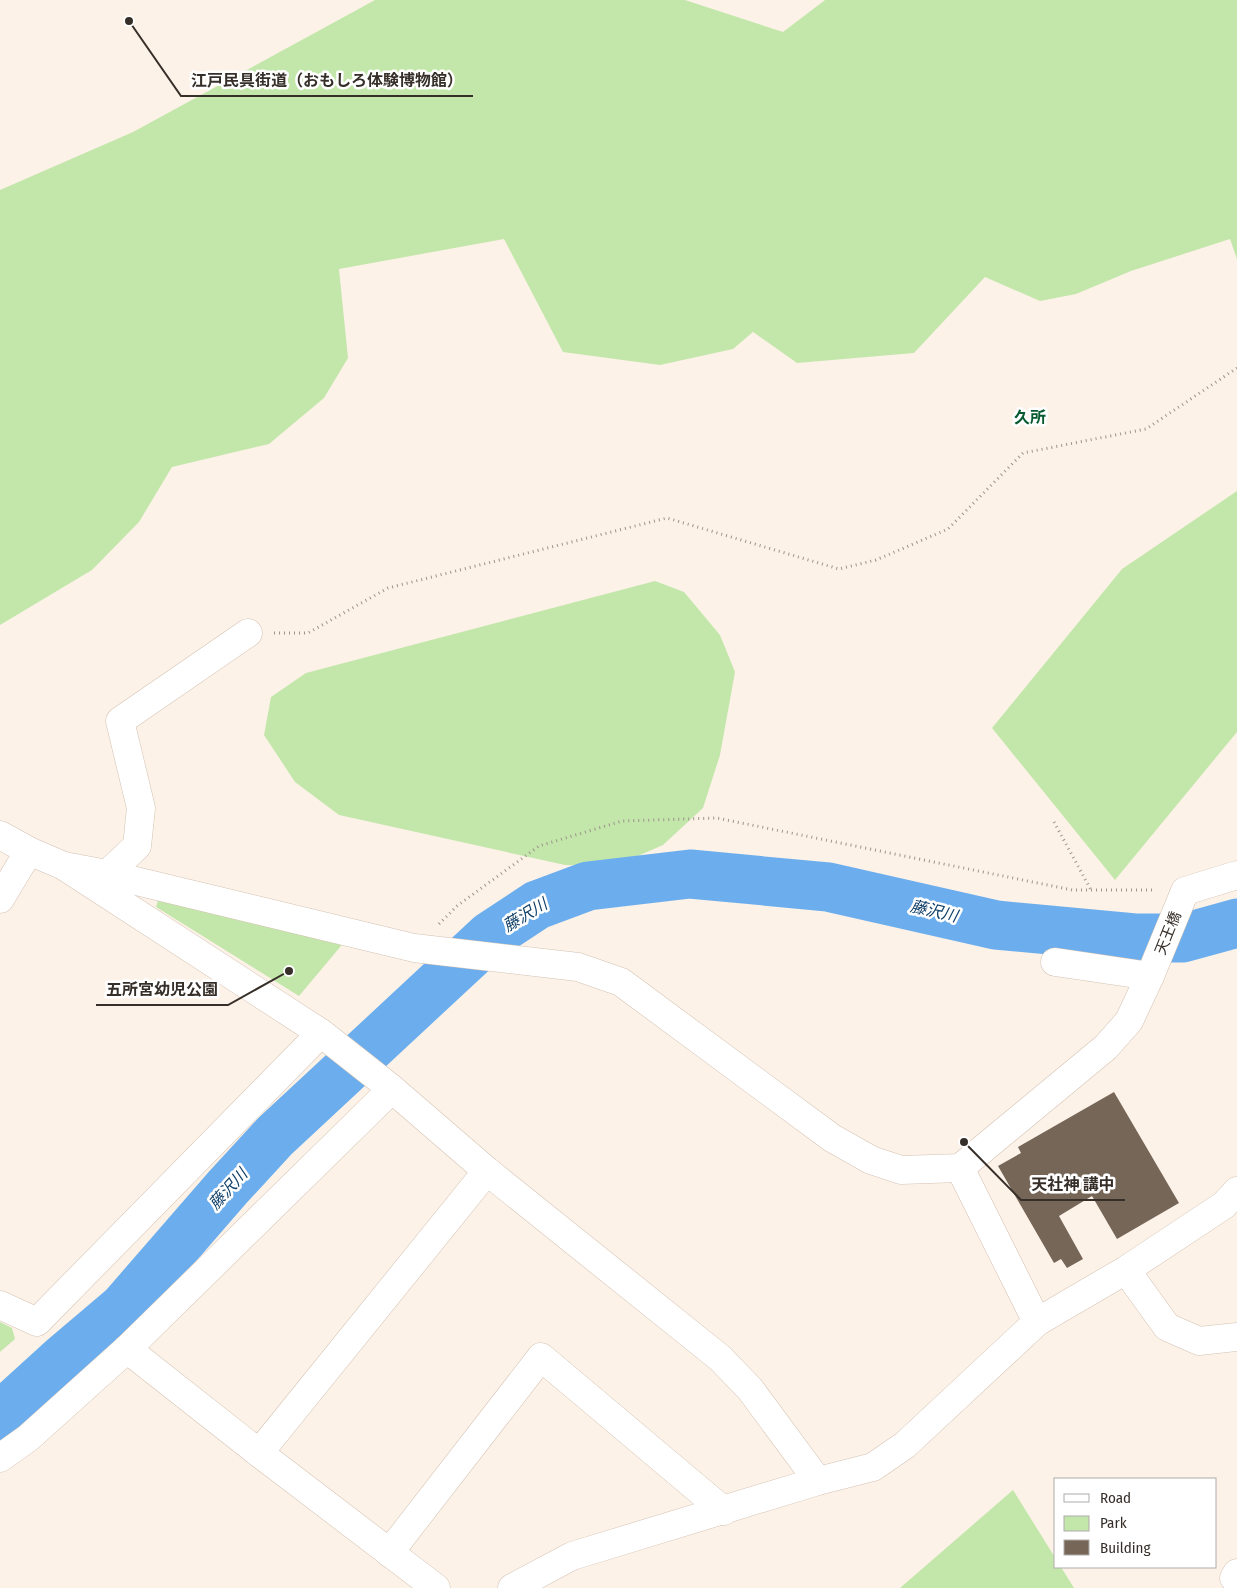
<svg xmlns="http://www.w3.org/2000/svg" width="1237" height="1588" viewBox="0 0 1237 1588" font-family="'Fira Sans Condensed','Noto Sans JP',sans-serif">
  <rect width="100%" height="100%" fill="#fdf2e8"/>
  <g fill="#c3e7ab">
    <path d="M375 0H685L783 32 825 0H1237V259L1230 239 1131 271 1076 294 1040 301 985 277 914 353 797 363 753 332 733 349 660 365 563 352 504 239 339 269 348 358 324 398 269 444 172 467 139 522 92 570 0 625V190L133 132Z"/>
    <path d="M1237 491V732L1115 880 992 728 1122 569Z"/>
    <path d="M655 581 684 592 720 635 735 672 720 755 703 808 663 845 615 866 565 865 339 815 295 782 264 735 271 697 306 673Z"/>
    <path d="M159 897 340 943 341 946 299 996 156 907Z"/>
    <path d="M0 1322 12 1328 15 1339 0 1352Z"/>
    <path d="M1013 1490 1056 1559V1567H1061L1074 1588H900Z"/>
  </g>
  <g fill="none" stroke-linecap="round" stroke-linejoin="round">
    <path stroke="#6caeed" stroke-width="49" d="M0 1416 64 1358 123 1308 228 1187 275 1136 490 936 537 905 588 886 690 874 828 887 996 925 1135 938H1183L1237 923"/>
  </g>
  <path fill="#766658" d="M1114 1092 1179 1203 1117 1239 1092 1196 1059 1216 1083 1259 1067 1268 1061 1259 1054 1263 998 1166 1021 1153 1018 1147Z"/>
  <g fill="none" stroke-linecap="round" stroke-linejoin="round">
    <g stroke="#d4c2b3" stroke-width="29">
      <g id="minor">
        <path d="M0 835 29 851 64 866 321 1033 392 1089 487 1171 720 1358 750 1389 818 1481"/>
        <path d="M64 866 107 874 414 948 578 967 621 982 832 1138 871 1160 901 1170 960 1168 1106 1047 1129 1021 1150 976 1185 891 1237 875"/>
        <path d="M107 874 137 846 141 808 120 721 248 633"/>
        <path d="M0 899 29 851"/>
        <path d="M1055 962 1150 976"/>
        <path d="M960 1168 1037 1322"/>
        <path d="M1126 1270 1167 1327 1199 1341 1237 1337"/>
        <path d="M0 1305 37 1322 321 1033"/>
        <path d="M127 1349 259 1453 436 1588"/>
        <path d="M259 1453 487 1171"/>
        <path d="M0 1458 28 1438 127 1349 392 1089"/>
        <path d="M389 1553 541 1357 724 1511"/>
        <path d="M1234 1578 1237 1573"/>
        <path d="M512 1588 572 1556 818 1481 873 1467 905 1445 1037 1322 1126 1270 1224 1205 1237 1191"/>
      </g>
    </g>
    <g stroke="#9d948c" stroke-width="3" stroke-dasharray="1 4" stroke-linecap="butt">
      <path d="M274 633H308L388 588 667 518 839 569 876 560 948 529 1023 453 1146 429 1237 368"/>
      <path d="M1054 822 1091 890"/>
      <path d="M439 924 457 906 539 846 622 821 717 818 1072 890H1155"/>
    </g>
    <use href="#minor" stroke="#fff" stroke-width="28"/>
  </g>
  <g text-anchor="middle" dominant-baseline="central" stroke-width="5" stroke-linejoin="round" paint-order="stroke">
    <g font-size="15" fill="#362f29" stroke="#fff">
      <text transform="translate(1168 933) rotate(-68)">天王橋</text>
    </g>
    <g font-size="16" font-weight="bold" fill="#085a30" stroke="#fff">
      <text x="1030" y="417">久所</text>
    </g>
    <g font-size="16" font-style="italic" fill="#0f3f68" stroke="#fff">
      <text transform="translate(934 911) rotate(13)">藤沢川</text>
      <text transform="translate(525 915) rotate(-31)">藤沢川</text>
      <text transform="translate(228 1189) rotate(-48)">藤沢川</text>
    </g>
  </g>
  <path fill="none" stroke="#362f29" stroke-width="2" d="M129 21L181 96H473M289 971L228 1005H96M964 1142L1021 1200H1125"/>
  <g fill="#362f29" stroke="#fff" stroke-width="2">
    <circle cx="129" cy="21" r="5"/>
    <circle cx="289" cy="971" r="5"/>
    <circle cx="964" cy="1142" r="5"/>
  </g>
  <g font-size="16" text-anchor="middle" font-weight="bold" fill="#362f29" stroke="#fff" stroke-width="5" stroke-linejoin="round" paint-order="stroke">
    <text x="327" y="86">江戸民具街道（おもしろ体験博物館）</text>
    <text x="162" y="995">五所宮幼児公園</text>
    <text x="1073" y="1190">天社神 講中</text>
  </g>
  <rect x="1054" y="1478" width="162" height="90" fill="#ffffff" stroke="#afaca9"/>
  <rect x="1064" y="1494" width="25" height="8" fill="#ffffff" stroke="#afaca9"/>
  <text x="1100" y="1503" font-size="15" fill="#362f29">Road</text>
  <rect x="1064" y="1516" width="25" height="15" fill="#c3e7ab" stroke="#afaca9"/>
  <text x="1100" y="1528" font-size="15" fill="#362f29">Park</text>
  <rect x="1064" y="1540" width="25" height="15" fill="#766658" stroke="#afaca9"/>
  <text x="1100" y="1553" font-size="15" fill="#362f29">Building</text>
</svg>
